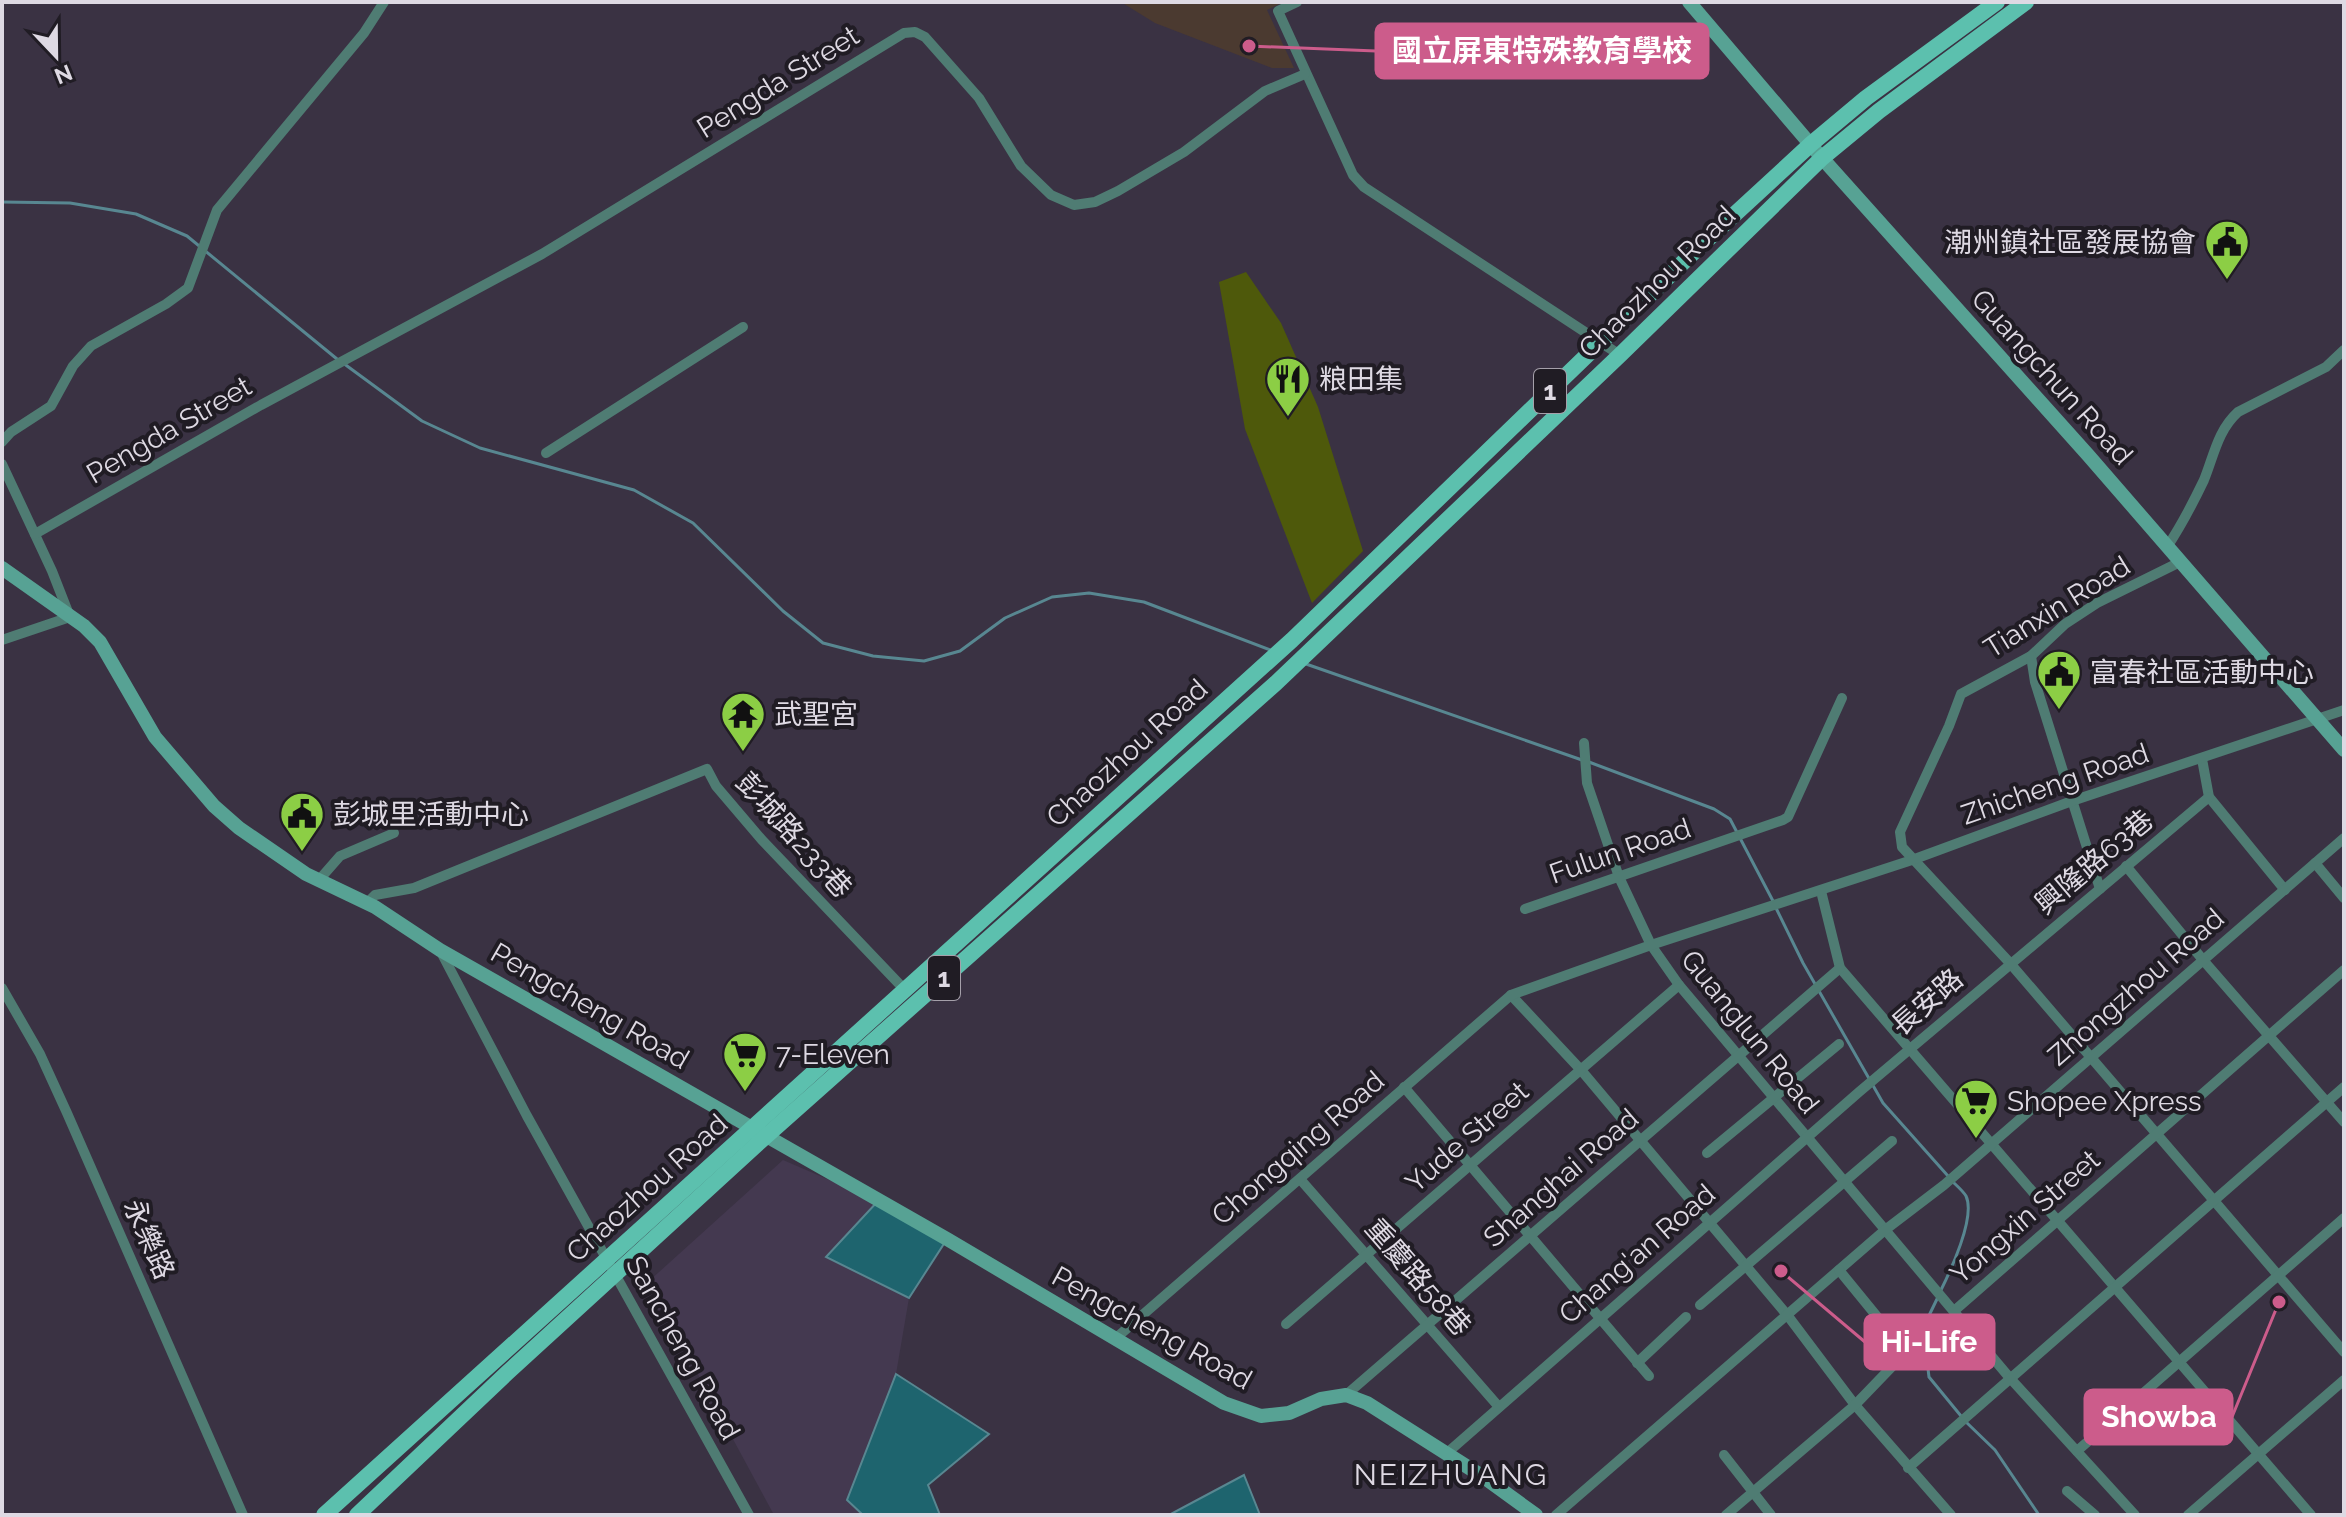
<svg xmlns="http://www.w3.org/2000/svg" width="2346" height="1517" viewBox="0 0 2346 1517" font-family="Raleway,'Noto Sans TC',sans-serif">
  <rect width="100%" height="100%" fill="#3a3243"/>
  <path fill="#443950" d="M783 1160 878 1201 826 1257 909 1298 896 1374 848 1500 863 1515H774L648 1282Z"/>
  <path fill="#4b3a30" d="M1121 2H1283L1267 10 1294 68H1272L1155 23Z"/>
  <path fill="#4e590b" d="M1246 272 1281 323 1318 407 1363 551 1312 603 1245 429 1219 282Z"/>
  <g fill="#1e646e" stroke="#588791" stroke-width="2">
    <path d="M878 1201 947 1239 909 1298 826 1257Z"/>
    <path d="M896 1374 989 1434 928 1485 940 1515H863L847 1500Z"/>
    <path d="M1244 1475 1260 1515H1169Z"/>
  </g>
  <g fill="none" stroke-linecap="round" stroke-linejoin="round">
    <g stroke="#588791" stroke-width="3">
      <path d="M2 202 70 203 136 214 187 236 337 359"/>
      <path d="M343 363 422 421 480 448 634 490 693 523 783 611 823 643 873 656 924 661 960 651 1005 618 1052 597 1089 593 1144 602 1273 651"/>
      <path d="M1306 664 1582 760"/>
      <path d="M1589 762 1714 809 1730 819 1773 901"/>
      <path d="M1776 908 1803 963 1883 1103 1948 1176"/>
      <path d="M1940 1292C1950 1272 1976 1217 1966 1196 1963 1191 1957 1186 1953 1182"/>
      <path d="M1937 1299 1923 1328 1929 1377 1961 1416"/>
      <path d="M1966 1422 1995 1450 2039 1515"/>
    </g>
    <g stroke="#4f7c73" stroke-width="10">
      <path d="M1297 2 1278 11 1353 175 1364 187 1620 355"/>
      <path d="M2 442 11 432 51 406 73 366 91 346 166 304 188 288 217 210 364 33 384 2"/>
      <path d="M546 453 743 327"/>
      <path d="M2 464 52 571 70 617 2 640"/>
      <path d="M35 534 261 405 542 254 904 33 915 32 925 37 979 98 1021 166 1051 195 1074 205 1095 202 1118 191 1184 152 1265 91 1305 74"/>
      <path d="M2167 547C2181 526 2193 503 2204 480 2214 455 2218 430 2238 412L2326 367 2344 350"/>
      <path d="M2180 562 2097 603 2065 624 2031 656 1961 694 1949 726 1900 832 1902 847 2009 962 2344 1352"/>
      <path d="M2031 656 2035 682 2100 889"/>
      <path d="M1584 743 1587 783 1619 877 1651 945 1679 985 2009 1377 2135 1515"/>
      <path d="M2202 759 2209 797 2285 890"/>
      <path d="M2315 863 2344 898"/>
      <path d="M2126 866 2203 960 2344 1122"/>
      <path d="M319 880 340 856 394 833"/>
      <path d="M1821 891 1840 968 2311 1515"/>
      <path d="M367 903 375 895 414 888 707 769 716 786 762 840 904 989"/>
      <path d="M1525 909 1783 820 1788 817 1842 698"/>
      <path d="M441 952 527 1116 749 1515"/>
      <path d="M2 988 40 1054 67 1113 243 1515"/>
      <path d="M1511 995 1581 1070 1788 1316 1855 1405 1951 1515"/>
      <path d="M1404 1087 1649 1376"/>
      <path d="M1707 1153 1839 1044"/>
      <path d="M1300 1179 1499 1407"/>
      <path d="M1700 1305 1892 1141"/>
      <path d="M1954 1311 2344 970"/>
      <path d="M1286 1324 1679 985"/>
      <path d="M1116 1338 1511 995 1651 945 1912 860 2072 801 2344 710"/>
      <path d="M1637 1363 1686 1317"/>
      <path d="M1346 1395 1840 968"/>
      <path d="M2077 1451 2344 1218"/>
      <path d="M1447 1453 1859 1092 2209 797"/>
      <path d="M1724 1455 1771 1515"/>
      <path d="M1908 1468 2344 1087"/>
      <path d="M2067 1491 2095 1515"/>
      <path d="M1556 1515 1885 1230 1944 1185 2344 838"/>
      <path d="M1726 1515 1855 1405 1906 1352 1839 1270"/>
      <path d="M2188 1515 2344 1380"/>
    </g>
    <g stroke="#57a294" stroke-width="14">
      <path d="M1689 2 1822 158 2088 455 2344 750"/>
      <path d="M2 568 84 626 100 642 155 737 214 806 239 828 306 874 375 907 440 950 947 1239 1224 1403 1261 1416 1289 1413 1321 1399 1346 1395 1367 1403 1485 1478 1536 1515"/>
    </g>
    <g stroke="#5cc0ae" stroke-width="16">
      <path d="M324 1515 1292 640 1697 249 1811 144 1866 98 1997 2"/>
      <path d="M357 1515 507 1373 765 1137 1276 683 1620 355 1822 158 1879 111 2026 2"/>
    </g>
  </g>
  <defs>
    <g id="civic-pin" transform="scale(2.3)"><path d="M0 17L-7.5 6A9.5 9.5 0 1 1 7.5 6Z" fill="#8cce45" stroke="#201c24"/><path d="M-.6-6.5H3V-4.5H.6V-3L4-1V1h2V6H-6V1h2V-1L-.6-3ZM-1.2 2.5V6h2.4V2.5Z" fill="#111"/></g>
    <g id="restaurant-pin" transform="scale(2.3)"><path d="M0 17L-7.5 6A9.5 9.5 0 1 1 7.5 6Z" fill="#8cce45" stroke="#201c24"/><path d="M-5-6h1v4h1v-4h1v4h1v-4h1v5L-1.5 .5V6h-2V.5L-5-1ZM5-6V6H3V1.5H1.5Q1.5-4 5-6Z" fill="#111"/></g>
    <g id="temple-pin" transform="scale(2.3)"><path d="M0 17L-7.5 6A9.5 9.5 0 1 1 7.5 6Z" fill="#8cce45" stroke="#201c24"/><path d="M0-6L5-2H3V0L6.5 2.5H4V6H1.5V3h-3V6H-4V2.5H-6.5L-3 0V-2H-5Z" fill="#111"/></g>
    <g id="supermarket-pin" transform="scale(2.3)"><path d="M0 17L-7.5 6A9.5 9.5 0 1 1 7.5 6Z" fill="#8cce45" stroke="#201c24"/><path d="M-6-5.5h2.5l.6 2H6L4.5 2H-2.5L-4.4-4H-6ZM-1.5 3.2a1.3 1.3 0 1 0 .1 0ZM3 3.2a1.3 1.3 0 1 0 .1 0Z" fill="#111"/></g>
  </defs>
  <g fill-rule="evenodd">
    <use href="#civic-pin" x="2227" y="242"/>
    <use href="#restaurant-pin" x="1288" y="379"/>
    <use href="#civic-pin" x="2059" y="672"/>
    <use href="#temple-pin" x="743" y="714"/>
    <use href="#civic-pin" x="302" y="814"/>
    <use href="#supermarket-pin" x="745" y="1054"/>
    <use href="#supermarket-pin" x="1976" y="1101"/>
  </g>
  <g text-anchor="middle" dominant-baseline="central" stroke-width="8" stroke-linejoin="round" paint-order="stroke">
    <g fill="#201c24" stroke="#a5a0aa" stroke-width="2">
      <rect x="1534" y="369" width="32" height="44" rx="6"/>
      <rect x="928" y="956" width="32" height="44" rx="6"/>
    </g>
    <g font-size="26" font-weight="bold" fill="#ded9e3">
      <text x="1550" y="391">1</text>
      <text x="944" y="978">1</text>
    </g>
    <g font-size="28" fill="#ded9e3" stroke="#201c24">
      <text transform="translate(778 82) rotate(-32)">Pengda Street</text>
      <text transform="translate(1657 282) rotate(-44)">Chaozhou Road</text>
      <text transform="translate(2052 377) rotate(48)">Guangchun Road</text>
      <text transform="translate(169 430) rotate(-30)">Pengda Street</text>
      <text transform="translate(2057 607) rotate(-32)">Tianxin Road</text>
      <text transform="translate(1127 753) rotate(-42)">Chaozhou Road</text>
      <text transform="translate(2055 784) rotate(-19)">Zhicheng Road</text>
      <text transform="translate(794 835) rotate(48)">彭城路233巷</text>
      <text transform="translate(1620 851) rotate(-19)">Fulun Road</text>
      <text transform="translate(2094 862) rotate(-40)">興隆路63巷</text>
      <text transform="translate(2136 987) rotate(-41)">Zhongzhou Road</text>
      <text transform="translate(1927 1002) rotate(-41)">長安路</text>
      <text transform="translate(590 1006) rotate(30)">Pengcheng Road</text>
      <text transform="translate(1750 1032) rotate(51)">Guanglun Road</text>
      <text transform="translate(1467 1137) rotate(-41)">Yude Street</text>
      <text transform="translate(1298 1148) rotate(-41)">Chongqing Road</text>
      <text transform="translate(1561 1178) rotate(-41)">Shanghai Road</text>
      <text transform="translate(647 1188) rotate(-42)">Chaozhou Road</text>
      <text transform="translate(2025 1217) rotate(-41)">Yongxin Street</text>
      <text transform="translate(149 1239) rotate(66)">永樂路</text>
      <text transform="translate(1637 1254) rotate(-41)">Chang'an Road</text>
      <text transform="translate(1418 1277) rotate(49)">重慶路58巷</text>
      <text transform="translate(1152 1328) rotate(29)">Pengcheng Road</text>
      <text transform="translate(683 1348) rotate(61)">Sancheng Road</text>
    </g>
    <g font-size="28" fill="#ded9e3" stroke="#201c24" text-anchor="start">
      <text x="2196" y="242" text-anchor="end">潮州鎮社區發展協會</text>
      <text x="1319" y="379">粮田集</text>
      <text x="2090" y="672">富春社區活動中心</text>
      <text x="774" y="714">武聖宮</text>
      <text x="333" y="814">彭城里活動中心</text>
      <text x="776" y="1054">7-Eleven</text>
      <text x="2007" y="1101">Shopee Xpress</text>
    </g>
    <g font-size="30" letter-spacing="2" fill="#ded9e3" stroke="#201c24">
      <text x="1451" y="1474">NEIZHUANG</text>
    </g>
  </g>
  <path fill="none" stroke="#cc5c8b" stroke-width="3" d="M1249 46L1376 51M1781 1271L1865 1342M2279 1302L2232 1417"/>
  <g fill="#cc5c8b" stroke="#201c24" stroke-width="3">
    <circle cx="1249" cy="46" r="8"/>
    <circle cx="1781" cy="1271" r="8"/>
    <circle cx="2279" cy="1302" r="8"/>
  </g>
  <g fill="#cc5c8b" stroke="#cc5c8b" stroke-width="3">
    <rect x="1376" y="24" width="332" height="54" rx="8"/>
    <rect x="1865" y="1315" width="129" height="54" rx="8"/>
    <rect x="2085" y="1390" width="147" height="54" rx="8"/>
  </g>
  <g font-size="30" text-anchor="middle" font-weight="bold" fill="#fff">
    <text x="1542" y="61">國立屏東特殊教育學校</text>
    <text x="1929" y="1352">Hi-Life</text>
    <text x="2159" y="1427">Showba</text>
  </g>
  <rect width="2346" height="1517" fill="none" stroke="#ded9e3" stroke-width="8"/>
  <g transform="translate(56 56) rotate(158)" stroke="#201c24" stroke-width="6" paint-order="stroke">
  <path d="M0-6L14 30L0 20L-14 30Z" fill="#ded9e3"/>
  <text y="-12" font-size="22" font-weight="bold" text-anchor="middle" fill="#ded9e3">N</text>
  </g>
</svg>
